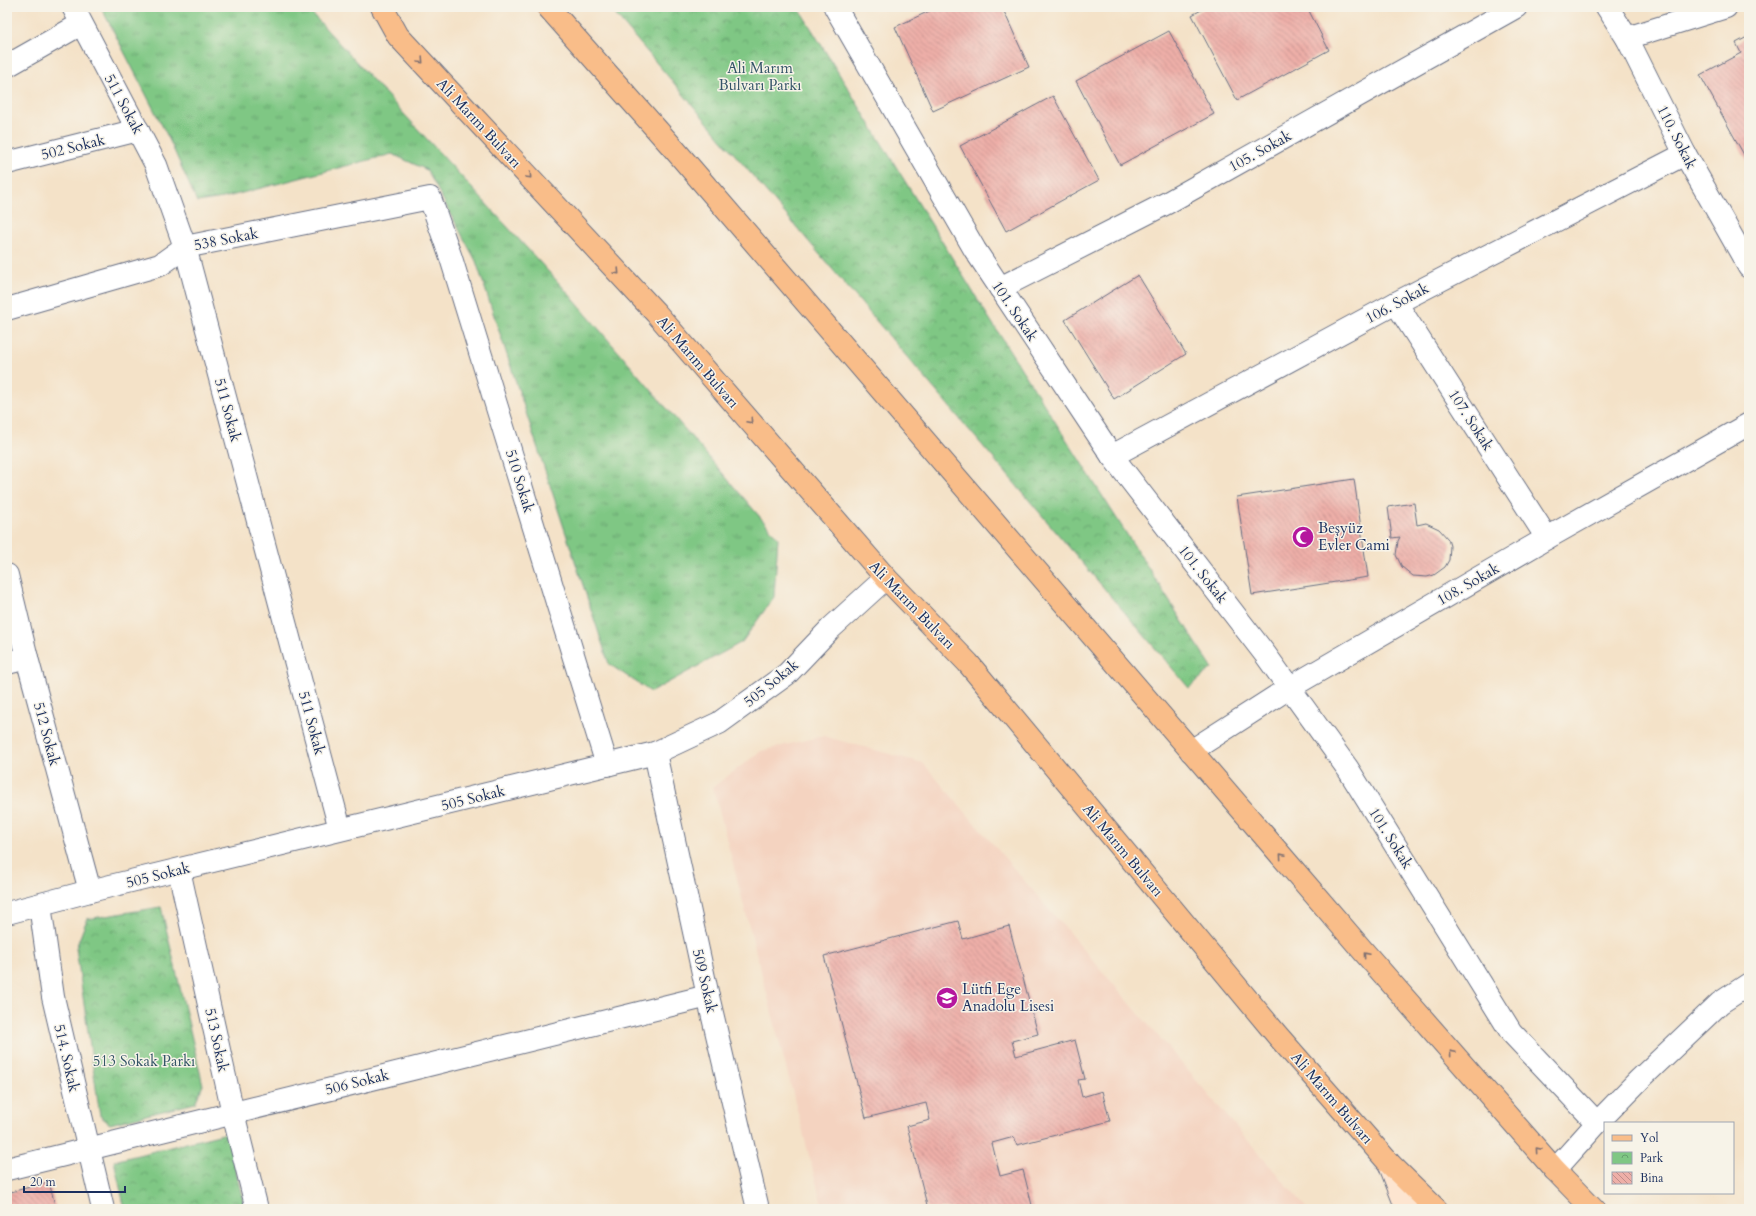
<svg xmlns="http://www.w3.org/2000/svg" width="1756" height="1216" viewBox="0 0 1756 1216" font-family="Cardo,serif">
  <defs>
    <pattern id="grass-tufts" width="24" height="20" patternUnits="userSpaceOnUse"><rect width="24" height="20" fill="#7fc784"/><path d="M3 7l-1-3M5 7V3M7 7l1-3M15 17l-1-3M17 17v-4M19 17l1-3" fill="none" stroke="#67a26f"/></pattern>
    <pattern id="park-crowns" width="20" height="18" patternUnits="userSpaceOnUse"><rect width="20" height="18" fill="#7fc784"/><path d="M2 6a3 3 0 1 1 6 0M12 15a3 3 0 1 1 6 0" fill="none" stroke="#67a26f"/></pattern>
    <pattern id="building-back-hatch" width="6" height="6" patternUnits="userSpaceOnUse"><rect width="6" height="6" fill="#eeafa8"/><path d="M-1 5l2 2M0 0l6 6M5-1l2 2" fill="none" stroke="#c08f8c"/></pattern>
  </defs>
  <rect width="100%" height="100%" fill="#f7f3e8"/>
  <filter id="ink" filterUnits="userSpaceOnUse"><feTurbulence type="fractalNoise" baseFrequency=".025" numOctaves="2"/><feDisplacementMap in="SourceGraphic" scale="8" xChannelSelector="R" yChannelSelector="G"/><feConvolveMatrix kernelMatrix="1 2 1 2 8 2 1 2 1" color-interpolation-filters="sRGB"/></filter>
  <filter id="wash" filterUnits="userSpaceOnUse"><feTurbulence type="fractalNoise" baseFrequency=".012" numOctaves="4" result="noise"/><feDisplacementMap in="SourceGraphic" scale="16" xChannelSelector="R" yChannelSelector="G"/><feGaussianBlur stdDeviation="0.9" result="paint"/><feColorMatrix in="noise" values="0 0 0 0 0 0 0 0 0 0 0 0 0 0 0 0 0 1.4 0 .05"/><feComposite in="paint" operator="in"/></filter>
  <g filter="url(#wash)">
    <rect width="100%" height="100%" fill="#f4e2c8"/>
    <path fill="#f4d3c0" d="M823 736 923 763 1307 1209H823L713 787 761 751Z"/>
    <path fill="url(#grass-tufts)" stroke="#4d7b71" d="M101 7H306L568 293 778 538 774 597 742 642 651 692 609 664 476 261 427 170 392 154 223 198 197 202 169 139Z"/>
    <g fill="url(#park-crowns)" stroke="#4d7b71">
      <path d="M609 7H798L989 318 1212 668 1189 688Z"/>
      <path d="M161 907 203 1085 195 1103 110 1124 100 1116 76 948 87 919Z"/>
      <path d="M227 1133 245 1209H125L114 1161Z"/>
    </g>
    <g id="blocks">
      <g fill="url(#building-back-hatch)">
        <path d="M938 7H1002L1029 67 933 111 895 27Z"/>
        <path d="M1207 7H1307L1329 50 1237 100 1192 15Z"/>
        <path d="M1169 31 1214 114 1120 165 1076 81Z"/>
        <path d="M1749 36V164L1700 75 1741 53 1736 43Z"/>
        <path d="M1053 96 1099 180 1006 231 960 146Z"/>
        <path d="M1138 275 1186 354 1114 399 1065 320Z"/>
        <path d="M1354 479 1368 577 1252 595 1237 497Z"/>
        <path d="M1414 503 1417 525 1426 523 1439 529 1448 539 1450 546 1449 560 1445 567 1434 575 1427 577 1413 576 1402 567 1396 555 1398 541 1400 537 1392 538 1388 507Z"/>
        <path d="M958 921 963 939 1009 926 1038 1034 1012 1041 1016 1056 1075 1040 1085 1079 1078 1080 1082 1097 1102 1091 1110 1121 1017 1145 1014 1137 992 1143 1000 1176 1023 1170 1033 1209H928L907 1126 930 1120 926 1103 866 1118 824 956Z"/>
        <path d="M49 1182 56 1209H7V1193Z"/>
      </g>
    </g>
  </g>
  <g filter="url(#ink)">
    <use href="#blocks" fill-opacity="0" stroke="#676e83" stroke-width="1"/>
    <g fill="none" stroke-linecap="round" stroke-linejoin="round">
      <g stroke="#676e83" stroke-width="24">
        <g id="street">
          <path d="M73 7 156 165 185 247 340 829"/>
          <path d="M835 7 975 250 1112 456 1265 654 1348 769 1511 1032 1597 1123"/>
          <path d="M1607 7 1627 38 1685 154 1749 267"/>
          <path d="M1627 38 1726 7"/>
          <path d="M7 66 81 24"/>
          <path d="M7 163 138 130"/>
          <path d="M1000 288 1167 203 1516 7"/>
          <path d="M1396 303 1547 538"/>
          <path d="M7 309 160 265 185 247 430 198 451 258 607 765"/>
          <path d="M1112 456 1396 303 1685 154"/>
          <path d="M7 575 27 658 90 891"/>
          <path d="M7 663 27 658"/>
          <path d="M1191 751 1289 688 1547 538 1749 424"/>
          <path d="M655 753 708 996 758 1209"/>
          <path d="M179 870 233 1113 257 1209"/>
          <path d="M40 905 53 997 103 1209"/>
          <path d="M7 913 90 891 655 753 719 723 787 674 830 629 886 578"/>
          <path d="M7 1169 708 996"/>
          <path d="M1555 1170 1597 1123 1639 1080 1720 1003 1749 984"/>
        </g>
      </g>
      <g stroke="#676e83" stroke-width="24">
        <path id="secondary" d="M1389 1163 1407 1209"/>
      </g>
      <g stroke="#676e83" stroke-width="24">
        <g id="primary">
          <path d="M382 7 398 36 656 313 886 578 968 663 1277 1035 1389 1163 1436 1209"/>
          <path d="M548 7 675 150 1364 952 1555 1170 1593 1209"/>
        </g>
      </g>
      <use href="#street" stroke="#fff" stroke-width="22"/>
      <use href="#secondary" stroke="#fde5d0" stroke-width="22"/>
      <use href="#primary" stroke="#f9bd89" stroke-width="22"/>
    </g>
    <defs><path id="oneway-chevron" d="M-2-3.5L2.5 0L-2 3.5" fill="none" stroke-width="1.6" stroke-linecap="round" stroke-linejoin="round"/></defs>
    <g stroke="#7f6f71">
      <use href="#oneway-chevron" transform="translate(421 61) rotate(47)"/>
      <use href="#oneway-chevron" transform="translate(529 176) rotate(47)"/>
      <use href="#oneway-chevron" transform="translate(617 272) rotate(47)"/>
      <use href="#oneway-chevron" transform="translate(750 421) rotate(49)"/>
      <use href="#oneway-chevron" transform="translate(1282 856) rotate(-131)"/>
      <use href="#oneway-chevron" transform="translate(1366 955) rotate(-131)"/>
      <use href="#oneway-chevron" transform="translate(1452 1053) rotate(-131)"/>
      <use href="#oneway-chevron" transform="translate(1538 1150) rotate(-131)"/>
    </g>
  </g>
  <defs>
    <g id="mosque-disc" transform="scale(1.15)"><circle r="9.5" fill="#b5179e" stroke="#f7f3e8"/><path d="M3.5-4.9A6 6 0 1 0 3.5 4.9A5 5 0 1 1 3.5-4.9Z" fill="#fff"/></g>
    <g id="school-disc" transform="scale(1.15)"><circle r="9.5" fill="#b5179e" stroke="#f7f3e8"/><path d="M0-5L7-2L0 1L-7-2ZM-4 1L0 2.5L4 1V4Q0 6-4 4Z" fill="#fff"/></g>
  </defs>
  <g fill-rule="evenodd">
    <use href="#mosque-disc" x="1303" y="537"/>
    <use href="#school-disc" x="947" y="998"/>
  </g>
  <g text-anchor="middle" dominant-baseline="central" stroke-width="3" stroke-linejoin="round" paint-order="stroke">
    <g font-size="15" fill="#345568" stroke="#f7f3e8">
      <text x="760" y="68">Ali Marım<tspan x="760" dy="17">Bulvarı Parkı</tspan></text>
      <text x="144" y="1061">513 Sokak Parkı</text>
    </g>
    <g font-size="15" fill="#1b2f5e" stroke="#f7f3e8">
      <text transform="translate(124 104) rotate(62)">511 Sokak</text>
      <text transform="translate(479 123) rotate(47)">Ali Marım Bulvarı</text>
      <text transform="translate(1677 137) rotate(63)">110. Sokak</text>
      <text transform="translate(73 147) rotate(-14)">502 Sokak</text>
      <text transform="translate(1260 151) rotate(-29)">105. Sokak</text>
      <text transform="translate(226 239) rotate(-11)">538 Sokak</text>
      <text transform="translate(1397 303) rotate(-28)">106. Sokak</text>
      <text transform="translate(1015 311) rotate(56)">101. Sokak</text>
      <text transform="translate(698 362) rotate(49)">Ali Marım Bulvarı</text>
      <text transform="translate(228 410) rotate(75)">511 Sokak</text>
      <text transform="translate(1471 420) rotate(57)">107. Sokak</text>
      <text transform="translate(520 481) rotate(73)">510 Sokak</text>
      <text transform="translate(1203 574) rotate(52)">101. Sokak</text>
      <text transform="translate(1468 584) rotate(-30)">108. Sokak</text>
      <text transform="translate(912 605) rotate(46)">Ali Marım Bulvarı</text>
      <text transform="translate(771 683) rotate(-39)">505 Sokak</text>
      <text transform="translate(312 723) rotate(75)">511 Sokak</text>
      <text transform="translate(47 734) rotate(75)">512 Sokak</text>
      <text transform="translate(473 798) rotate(-14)">505 Sokak</text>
      <text transform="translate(1391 838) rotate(58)">101. Sokak</text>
      <text transform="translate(1123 850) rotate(50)">Ali Marım Bulvarı</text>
      <text transform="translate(158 875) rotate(-14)">505 Sokak</text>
      <text transform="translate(705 981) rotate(77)">509 Sokak</text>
      <text transform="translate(217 1040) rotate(78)">513 Sokak</text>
      <text transform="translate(67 1058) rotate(77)">514. Sokak</text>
      <text transform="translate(357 1082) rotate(-14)">506 Sokak</text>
      <text transform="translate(1332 1098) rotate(49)">Ali Marım Bulvarı</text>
    </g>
    <g font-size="15" fill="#1b2f5e" stroke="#f7f3e8" text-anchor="start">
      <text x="1318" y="528">Beşyüz<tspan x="1318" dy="17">Evler Cami</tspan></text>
      <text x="962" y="989">Lütfi Ege<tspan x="962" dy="17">Anadolu Lisesi</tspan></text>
    </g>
  </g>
  <rect width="1756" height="1216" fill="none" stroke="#f7f3e8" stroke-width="24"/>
  <rect x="1604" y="1122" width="130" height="72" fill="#f7f3e8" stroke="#9fa5b1"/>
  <rect x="1612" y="1135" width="20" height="6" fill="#f9bd89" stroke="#9fa5b1"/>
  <text x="1640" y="1142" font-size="12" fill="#1b2f5e">Yol</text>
  <rect x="1612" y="1152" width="20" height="12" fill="url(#park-crowns)" stroke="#9fa5b1"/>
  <text x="1640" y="1162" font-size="12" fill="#1b2f5e">Park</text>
  <rect x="1612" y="1172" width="20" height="12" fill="url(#building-back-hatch)" stroke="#9fa5b1"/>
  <text x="1640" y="1182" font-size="12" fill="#1b2f5e">Bina</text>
  <path d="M24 1186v6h101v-6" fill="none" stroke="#1b2f5e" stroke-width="2"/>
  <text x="30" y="1186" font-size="12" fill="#1b2f5e" stroke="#f7f3e8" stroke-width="3" paint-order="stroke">20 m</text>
</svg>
